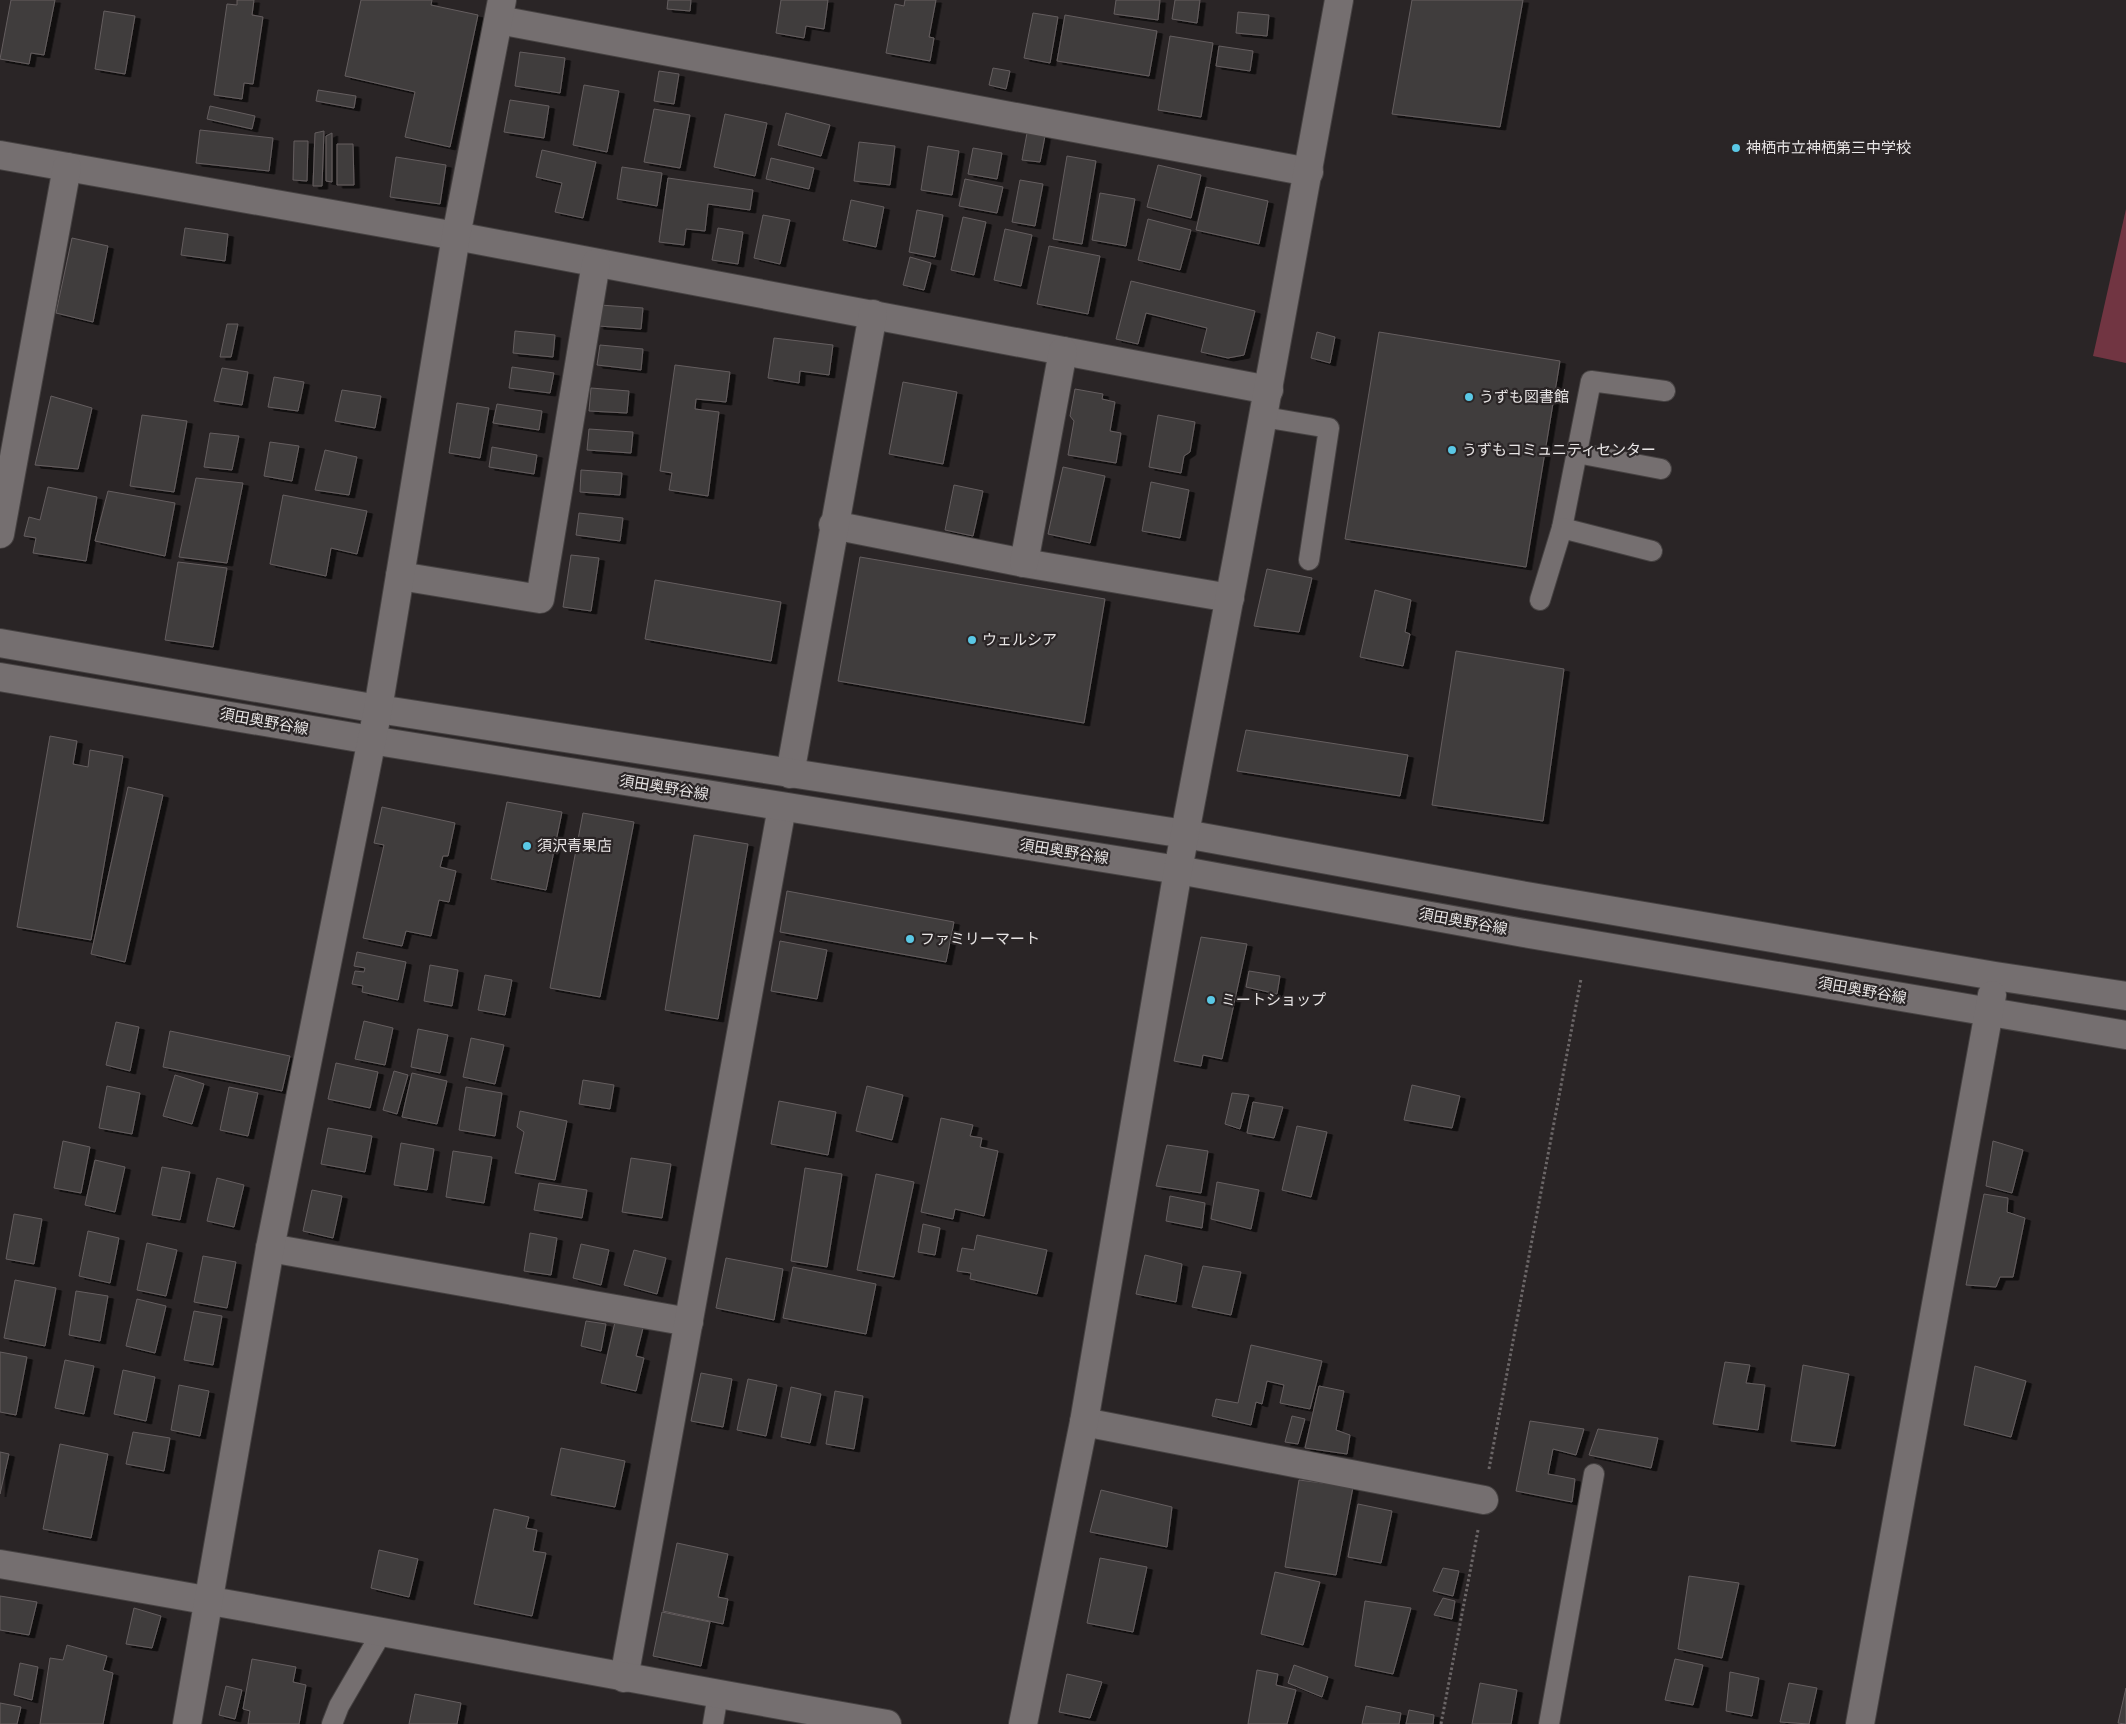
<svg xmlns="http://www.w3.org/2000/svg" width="2126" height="1724" viewBox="0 0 2126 1724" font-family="'Sofia Sans Condensed','Noto Sans JP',sans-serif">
  <defs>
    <filter id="shadow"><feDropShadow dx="5.5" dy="3" stdDeviation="0" flood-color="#0009"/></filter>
  </defs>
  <rect width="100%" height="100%" fill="#2a2526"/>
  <path fill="#713542" d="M2126 209V363L2093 356Z"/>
  <g fill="#413c3d" stroke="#645e5f" filter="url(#shadow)">
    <path d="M11 0H55L44 55 31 53 29 64 0 59Z"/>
    <path d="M237 0H254L252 15 263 17 253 84 244 83 242 99 214 95 227 4 237 5Z"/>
    <path d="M361 0H432L431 5 478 15 450 147 405 137 415 92 345 76Z"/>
    <path d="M668 0H691L690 11 667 9Z"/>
    <path d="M781 0H828L824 29 806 26 804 38 776 33Z"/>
    <path d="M905 0H936L929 37 934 38 930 61 886 53 895 4 904 6Z"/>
    <path d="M1116 0H1160L1158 20 1114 14Z"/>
    <path d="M1175 0H1200L1197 23 1172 19Z"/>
    <path d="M1412 0H1523L1500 127 1392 114Z"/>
    <path d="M104 11 135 16 125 74 95 69Z"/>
    <path d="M1238 12 1269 15 1267 36 1236 33Z"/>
    <path d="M1033 13 1058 17 1050 63 1024 58Z"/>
    <path d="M1065 15 1157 31 1149 76 1057 61Z"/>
    <path d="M1170 36 1213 43 1201 117 1158 110Z"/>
    <path d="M1219 46 1253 51 1250 71 1216 66Z"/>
    <path d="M520 52 565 58 560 93 515 86Z"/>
    <path d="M993 68 1010 71 1006 89 989 85Z"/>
    <path d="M659 71 679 74 674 104 654 101Z"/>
    <path d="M584 85 619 91 607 152 573 145Z"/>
    <path d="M318 90 356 96 354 108 316 101Z"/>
    <path d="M510 100 549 106 544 138 504 132Z"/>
    <path d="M210 106 255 116 252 129 207 119Z"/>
    <path d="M654 109 690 115 680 168 644 162Z"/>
    <path d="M786 113 830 125 821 156 778 145Z"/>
    <path d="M725 114 767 123 755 176 714 167Z"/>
    <path d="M200 130 273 138 269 171 196 163Z"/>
    <path d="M324 131 322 186H313L315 133Z"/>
    <path d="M332 133V182L326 181V136Z"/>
    <path d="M1027 133 1045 136 1040 162 1022 160Z"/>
    <path d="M294 141H308L307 181 293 180Z"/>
    <path d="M859 142 895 146 890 185 854 181Z"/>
    <path d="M337 144H353L354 185H337Z"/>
    <path d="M928 146 959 151 952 195 921 190Z"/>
    <path d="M973 148 1002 153 997 179 968 174Z"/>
    <path d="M542 150 596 162 583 218 555 212 562 183 536 177Z"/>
    <path d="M1067 156 1096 161 1082 244 1053 239Z"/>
    <path d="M396 157 446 165 440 204 390 197Z"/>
    <path d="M771 158 814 168 809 189 766 179Z"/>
    <path d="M1158 165 1201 175 1191 218 1147 207Z"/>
    <path d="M622 167 662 173 657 206 617 199Z"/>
    <path d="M668 178 753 190 750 210 708 204 705 231 686 229 684 245 659 242Z"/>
    <path d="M965 179 1003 187 997 213 959 206Z"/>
    <path d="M1020 180 1043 184 1035 226 1012 222Z"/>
    <path d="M1206 187 1268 201 1259 244 1196 230Z"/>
    <path d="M1100 193 1135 199 1126 246 1092 240Z"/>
    <path d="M851 200 884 207 876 247 843 240Z"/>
    <path d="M917 210 943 215 935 257 909 252Z"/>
    <path d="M763 215 790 220 780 264 754 258Z"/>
    <path d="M963 217 986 222 974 275 951 270Z"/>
    <path d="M1148 219 1191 230 1180 270 1138 260Z"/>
    <path d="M185 228 228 234 225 261 181 255Z"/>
    <path d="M718 228 743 232 738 264 712 260Z"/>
    <path d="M1005 229 1032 235 1021 286 994 280Z"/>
    <path d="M72 238 108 246 93 322 56 313Z"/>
    <path d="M1049 246 1100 256 1088 314 1037 304Z"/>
    <path d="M910 257 931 263 924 290 903 285Z"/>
    <path d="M1131 281 1255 311 1244 355 1228 358 1201 352 1207 328 1146 313 1138 344 1116 339Z"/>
    <path d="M600 305 643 308 641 329 598 326Z"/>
    <path d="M227 324H238L231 357H220Z"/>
    <path d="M515 331 555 335 553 357 513 353Z"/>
    <path d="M1317 332 1335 337 1330 363 1311 358Z"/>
    <path d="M1379 332 1560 361 1526 567 1345 539Z"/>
    <path d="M774 338 833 345 829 375 800 371 799 383 768 378Z"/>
    <path d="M600 345 643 349 641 370 597 365Z"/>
    <path d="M675 365 730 372 726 402 696 399 695 409 719 412 708 496 669 490 672 473 660 471Z"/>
    <path d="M512 367 554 373 550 393 509 388Z"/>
    <path d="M222 368 248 372 242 405 214 401Z"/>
    <path d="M274 377 304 382 298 411 268 407Z"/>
    <path d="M903 382 957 392 943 464 889 454Z"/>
    <path d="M591 388 629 391 627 413 589 411Z"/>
    <path d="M1075 389 1103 394 1102 399 1115 402 1110 431 1121 433 1116 463 1068 455 1074 421 1070 416Z"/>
    <path d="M342 390 381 396 375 428 335 421Z"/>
    <path d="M51 396 92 408 78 469 35 465Z"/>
    <path d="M457 403 489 408 480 458 449 453Z"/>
    <path d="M497 404 542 411 539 430 493 423Z"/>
    <path d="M142 415 187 421 174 492 130 486Z"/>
    <path d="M1158 415 1195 422 1190 452 1184 456 1181 473 1149 467Z"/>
    <path d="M589 429 633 432 631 453 587 450Z"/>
    <path d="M210 433 239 436 232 470 204 467Z"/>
    <path d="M270 442 299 446 292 481 264 476Z"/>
    <path d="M492 447 537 455 534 474 489 467Z"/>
    <path d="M325 450 357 457 349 495 315 490Z"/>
    <path d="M1063 467 1105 476 1090 543 1048 534Z"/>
    <path d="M581 470 622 473 620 495 580 492Z"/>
    <path d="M196 478 243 483 227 563 179 557Z"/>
    <path d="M1151 482 1189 490 1180 538 1142 531Z"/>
    <path d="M954 485 983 491 973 536 945 530Z"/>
    <path d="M48 487 97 497 86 561 33 553 36 538 24 536 29 517 40 520Z"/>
    <path d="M108 491 175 503 165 556 95 541Z"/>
    <path d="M283 495 367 511 357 554 331 548 326 576 270 564Z"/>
    <path d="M579 513 623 518 620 541 576 535Z"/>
    <path d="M571 555 599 558 591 611 563 607Z"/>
    <path d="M860 557 1105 599 1084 723 838 681Z"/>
    <path d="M178 562 227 568 213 647 165 640Z"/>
    <path d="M1267 569 1312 578 1299 632 1254 626Z"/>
    <path d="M655 580 781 602 771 661 645 639Z"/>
    <path d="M1375 590 1411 600 1405 632 1410 634 1403 666 1360 657Z"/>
    <path d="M1456 651 1564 669 1543 821 1432 805Z"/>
    <path d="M1246 730 1408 755 1400 796 1237 771Z"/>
    <path d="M50 736 77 741 73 764 88 767 90 750 123 756 91 940 17 927Z"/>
    <path d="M128 787 163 795 125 962 91 954Z"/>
    <path d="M507 802 562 812 546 890 491 879Z"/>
    <path d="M382 807 455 823 448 856H443L440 867 456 871 449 902 439 900 431 936 406 931 402 946 363 938 384 845 374 843Z"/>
    <path d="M583 813 634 822 600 997 550 988Z"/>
    <path d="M694 835 748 844 718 1019 665 1010Z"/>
    <path d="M787 891 954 922 946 962 780 932Z"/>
    <path d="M1201 937 1247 944 1222 1059 1203 1055 1201 1066 1174 1061Z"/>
    <path d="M780 941 827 950 817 999 771 991Z"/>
    <path d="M357 952 406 962 398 1000 362 992 363 986 352 984 355 971 364 972 365 968 354 966Z"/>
    <path d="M430 965 458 970 452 1006 424 1001Z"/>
    <path d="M1249 971 1280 976 1277 994 1246 987Z"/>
    <path d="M485 975 512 980 505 1015 478 1010Z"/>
    <path d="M364 1021 393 1028 385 1065 355 1059Z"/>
    <path d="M116 1022 139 1027 130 1071 106 1065Z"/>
    <path d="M418 1029 448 1035 440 1073 411 1067Z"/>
    <path d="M170 1031 290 1056 282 1091 163 1067Z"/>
    <path d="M471 1038 504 1045 495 1084 463 1077Z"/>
    <path d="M336 1063 378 1072 370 1108 328 1099Z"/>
    <path d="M394 1071 408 1075 397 1114 383 1110Z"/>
    <path d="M412 1073 447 1081 437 1124 402 1117Z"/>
    <path d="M175 1075 204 1084 192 1124 163 1116Z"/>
    <path d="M583 1080 614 1085 610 1109 579 1104Z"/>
    <path d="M1412 1085 1460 1096 1452 1128 1404 1120Z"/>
    <path d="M107 1086 140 1093 132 1134 99 1128Z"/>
    <path d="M867 1086 903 1095 892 1140 856 1131Z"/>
    <path d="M229 1087 258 1093 248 1136 220 1130Z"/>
    <path d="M466 1087 502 1093 495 1136 459 1130Z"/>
    <path d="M1232 1093 1249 1095 1240 1129 1225 1124Z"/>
    <path d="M779 1101 836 1112 828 1155 771 1144Z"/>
    <path d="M1253 1102 1283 1107 1274 1138 1247 1133Z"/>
    <path d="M520 1111 567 1121 555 1180 515 1173 524 1132 517 1127Z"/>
    <path d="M941 1118 973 1125 970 1136 982 1138 980 1147 998 1151 984 1216 955 1209 953 1219 921 1212Z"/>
    <path d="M1297 1126 1327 1132 1311 1197 1282 1190Z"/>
    <path d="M328 1128 372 1136 365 1172 321 1164Z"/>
    <path d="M63 1141 90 1147 81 1193 54 1188Z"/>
    <path d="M1993 1141 2023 1150 2012 1193 1986 1186Z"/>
    <path d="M401 1143 434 1149 427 1190 394 1185Z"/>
    <path d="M1167 1145 1208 1151 1201 1193 1156 1186Z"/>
    <path d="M453 1151 492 1157 484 1203 446 1197Z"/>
    <path d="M631 1158 671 1164 662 1218 622 1212Z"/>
    <path d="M95 1160 125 1167 115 1212 85 1205Z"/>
    <path d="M162 1167 190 1172 180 1220 152 1215Z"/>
    <path d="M805 1168 842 1174 827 1267 791 1261Z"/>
    <path d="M876 1174 914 1182 894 1277 857 1270Z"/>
    <path d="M217 1178 244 1185 234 1227 207 1221Z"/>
    <path d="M1217 1182 1259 1190 1251 1229 1211 1219Z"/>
    <path d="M539 1183 587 1190 582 1218 534 1210Z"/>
    <path d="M312 1190 342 1196 333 1238 303 1231Z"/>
    <path d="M1984 1194 2008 1198 2007 1212 2025 1218 2013 1277H2000L1996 1287 1966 1285Z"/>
    <path d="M1170 1196 1205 1203 1202 1228 1166 1221Z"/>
    <path d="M14 1214 42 1219 34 1264 6 1259Z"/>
    <path d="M923 1224 940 1228 935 1255 918 1252Z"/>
    <path d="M88 1231 119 1238 110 1283 79 1276Z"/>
    <path d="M530 1233 557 1238 551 1275 524 1271Z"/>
    <path d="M977 1235 1047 1250 1037 1294 970 1279 971 1273 957 1271 962 1248 974 1250Z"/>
    <path d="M147 1243 177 1250 166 1296 137 1290Z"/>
    <path d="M581 1244 609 1250 601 1285 573 1278Z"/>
    <path d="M634 1250 666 1258 657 1294 624 1285Z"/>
    <path d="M1145 1255 1182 1264 1176 1302 1136 1294Z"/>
    <path d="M203 1256 236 1262 227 1308 194 1302Z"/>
    <path d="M726 1258 783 1269 774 1320 716 1308Z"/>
    <path d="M1203 1266 1241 1272 1231 1315 1192 1307Z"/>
    <path d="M793 1267 876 1284 866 1334 783 1318Z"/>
    <path d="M15 1280 56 1288 45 1346 4 1338Z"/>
    <path d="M76 1291 108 1296 100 1341 69 1335Z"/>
    <path d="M137 1299 166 1306 155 1353 126 1346Z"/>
    <path d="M194 1311 222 1316 213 1365 184 1360Z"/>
    <path d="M586 1321 606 1324 601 1351 581 1346Z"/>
    <path d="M615 1322 643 1328 636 1356 644 1358 636 1391 601 1383Z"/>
    <path d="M1251 1345 1322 1361 1310 1409 1280 1403 1284 1385 1267 1381 1262 1404 1256 1402 1251 1425 1212 1416 1216 1399 1238 1403Z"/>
    <path d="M0 1352 27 1357 16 1415 0 1412Z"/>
    <path d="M65 1360 94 1366 84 1414 55 1408Z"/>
    <path d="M1725 1362 1750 1365 1746 1383 1765 1385 1758 1430 1713 1424Z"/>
    <path d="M1803 1365 1849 1374 1835 1446 1791 1441Z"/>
    <path d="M1975 1366 2026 1381 2011 1437 1964 1425Z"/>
    <path d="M123 1370 155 1377 146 1421 114 1414Z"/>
    <path d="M701 1373 732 1379 723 1427 691 1421Z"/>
    <path d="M748 1379 777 1385 766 1436 737 1430Z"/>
    <path d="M179 1385 209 1391 200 1436 171 1430Z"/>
    <path d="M1319 1386 1344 1391 1336 1430 1350 1435 1347 1454 1305 1448Z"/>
    <path d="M791 1387 821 1394 810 1443 781 1437Z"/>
    <path d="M835 1391 863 1396 854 1449 826 1444Z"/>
    <path d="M1292 1416 1305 1419 1298 1444 1285 1442Z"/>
    <path d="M1530 1421 1584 1429 1576 1455 1553 1449 1548 1474 1575 1479 1572 1502 1516 1491Z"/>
    <path d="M1598 1429 1658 1438 1651 1468 1589 1455Z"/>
    <path d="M133 1432 170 1438 164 1471 126 1464Z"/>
    <path d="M60 1444 108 1454 91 1538 43 1529Z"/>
    <path d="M561 1448 625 1461 615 1507 551 1495Z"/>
    <path d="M0 1452 9 1454 0 1494Z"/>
    <path d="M1299 1480 1353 1487 1336 1575 1285 1567Z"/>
    <path d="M1101 1490 1172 1507 1167 1547 1090 1532Z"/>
    <path d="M1358 1504 1392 1511 1381 1563 1348 1557Z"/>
    <path d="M494 1509 529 1517 526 1528 537 1530 533 1551 546 1553 532 1616 474 1604Z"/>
    <path d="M677 1543 728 1554 718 1597 728 1599 723 1624 663 1611Z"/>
    <path d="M379 1550 418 1559 409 1597 371 1588Z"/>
    <path d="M1100 1558 1147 1567 1133 1632 1087 1623Z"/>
    <path d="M1443 1568 1459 1571 1453 1596 1433 1591Z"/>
    <path d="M1275 1572 1320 1582 1303 1645 1261 1634Z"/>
    <path d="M1689 1576 1739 1583 1722 1658 1678 1649Z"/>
    <path d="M0 1596 37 1602 29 1635 0 1630Z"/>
    <path d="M1443 1598 1455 1601 1452 1619 1434 1615Z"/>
    <path d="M1365 1601 1411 1608 1393 1674 1355 1666Z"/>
    <path d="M134 1608 161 1616 152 1648 126 1644Z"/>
    <path d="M662 1612 710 1622 701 1666 653 1656Z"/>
    <path d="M67 1645 107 1656 103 1670 113 1673 103 1724H40L50 1658 63 1660Z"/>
    <path d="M252 1659 296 1667 293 1682 306 1685 299 1724H248L250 1711 243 1709Z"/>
    <path d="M1675 1659 1703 1665 1693 1705 1665 1700Z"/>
    <path d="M20 1663 38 1667 32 1700 14 1695Z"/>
    <path d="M1294 1665 1328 1677 1322 1697 1288 1683Z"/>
    <path d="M1257 1670 1278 1674 1276 1685 1296 1690 1287 1724H1248Z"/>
    <path d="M1730 1672 1759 1678 1752 1716 1726 1711Z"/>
    <path d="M1067 1674 1102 1682 1090 1718 1059 1712Z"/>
    <path d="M1480 1683 1517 1690 1511 1724H1472Z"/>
    <path d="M1789 1683 1817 1688 1809 1724 1780 1722Z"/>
    <path d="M226 1686 242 1690 235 1719 219 1715Z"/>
    <path d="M2126 1688V1724H2125L2118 1723Z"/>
    <path d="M415 1694 461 1703 457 1724H409Z"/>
    <path d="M0 1703 21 1707 17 1724H0Z"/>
    <path d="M1366 1706 1401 1713 1399 1724H1362Z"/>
    <path d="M1409 1710 1434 1715 1433 1724H1406Z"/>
  </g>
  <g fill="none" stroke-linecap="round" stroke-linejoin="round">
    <g stroke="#464242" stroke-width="22">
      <g id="lane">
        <path d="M1264 417 1329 428 1309 560"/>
        <path d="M1577 453 1661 469"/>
        <path d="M1562 528 1591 381 1665 391"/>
        <path d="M1540 600 1562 528 1652 551"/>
        <path d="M332 1724 339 1706 382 1632"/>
        <path d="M713 1724 718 1694"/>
        <path d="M1549 1724 1594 1474"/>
      </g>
    </g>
    <g stroke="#464242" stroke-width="30">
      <g id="street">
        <path d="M499 20 1309 172"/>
        <path d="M0 155 456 236 1269 390"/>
        <path d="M833 525 1024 563 1230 598"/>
        <path d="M0 534 67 167"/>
        <path d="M1024 563 1063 351"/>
        <path d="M400 576 540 599 596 263"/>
        <path d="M790 774 873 314"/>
        <path d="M270 1248 689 1322"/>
        <path d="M1084 1422 1484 1500"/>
        <path d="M624 1678 782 807"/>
      </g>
    </g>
    <g stroke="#464242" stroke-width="30">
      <g id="secondary">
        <path d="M0 643 378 709 1185 834 1526 896 1995 976 2126 996"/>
        <path d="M0 677 371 740 1178 870 1524 933 2126 1035"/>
        <path d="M0 1564C296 1614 591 1672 887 1724"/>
        <path d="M187 1724 270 1248 378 709 456 236 502 0"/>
        <path d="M1023 1724 1084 1422 1178 870 1239 548 1339 0"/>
        <path d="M1860 1724 1992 995"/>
      </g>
    </g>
    <g stroke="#6c6768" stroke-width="3" stroke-dasharray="2.5 2.5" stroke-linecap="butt">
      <path d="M1489 1469 1581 979"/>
      <path d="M1441 1724 1478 1530"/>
    </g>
    <use href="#lane" stroke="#756f70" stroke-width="20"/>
    <use href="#street" stroke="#756f70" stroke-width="28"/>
    <use href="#secondary" stroke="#756f70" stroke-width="28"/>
  </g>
  <g fill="#5ac8e5" stroke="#2a2526" stroke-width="2">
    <circle cx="1736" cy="148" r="5"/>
    <circle cx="1469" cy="397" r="5"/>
    <circle cx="1452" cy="450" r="5"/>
    <circle cx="972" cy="640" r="5"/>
    <circle cx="527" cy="846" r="5"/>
    <circle cx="910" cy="939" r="5"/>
    <circle cx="1211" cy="1000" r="5"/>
  </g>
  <g text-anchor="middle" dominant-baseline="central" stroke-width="4.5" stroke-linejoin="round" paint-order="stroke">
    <g font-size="15" fill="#e8e5e5" stroke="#2a2526" text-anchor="start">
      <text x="1746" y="148">神栖市立神栖第三中学校</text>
      <text x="1479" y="397">うずも図書館</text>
      <text x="1462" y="450">うずもコミュニティセンター</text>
      <text x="982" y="640">ウェルシア</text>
      <text x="537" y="846">須沢青果店</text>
      <text x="920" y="939">ファミリーマート</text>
      <text x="1221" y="1000">ミートショップ</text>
    </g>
    <g font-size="15" fill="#e8e5e5" stroke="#2a2526">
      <text transform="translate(264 722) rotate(10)">須田奥野谷線</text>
      <text transform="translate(664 788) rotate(9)">須田奥野谷線</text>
      <text transform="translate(1064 852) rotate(9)">須田奥野谷線</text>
      <text transform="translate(1463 922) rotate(10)">須田奥野谷線</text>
      <text transform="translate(1862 991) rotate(10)">須田奥野谷線</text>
    </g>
  </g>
</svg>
